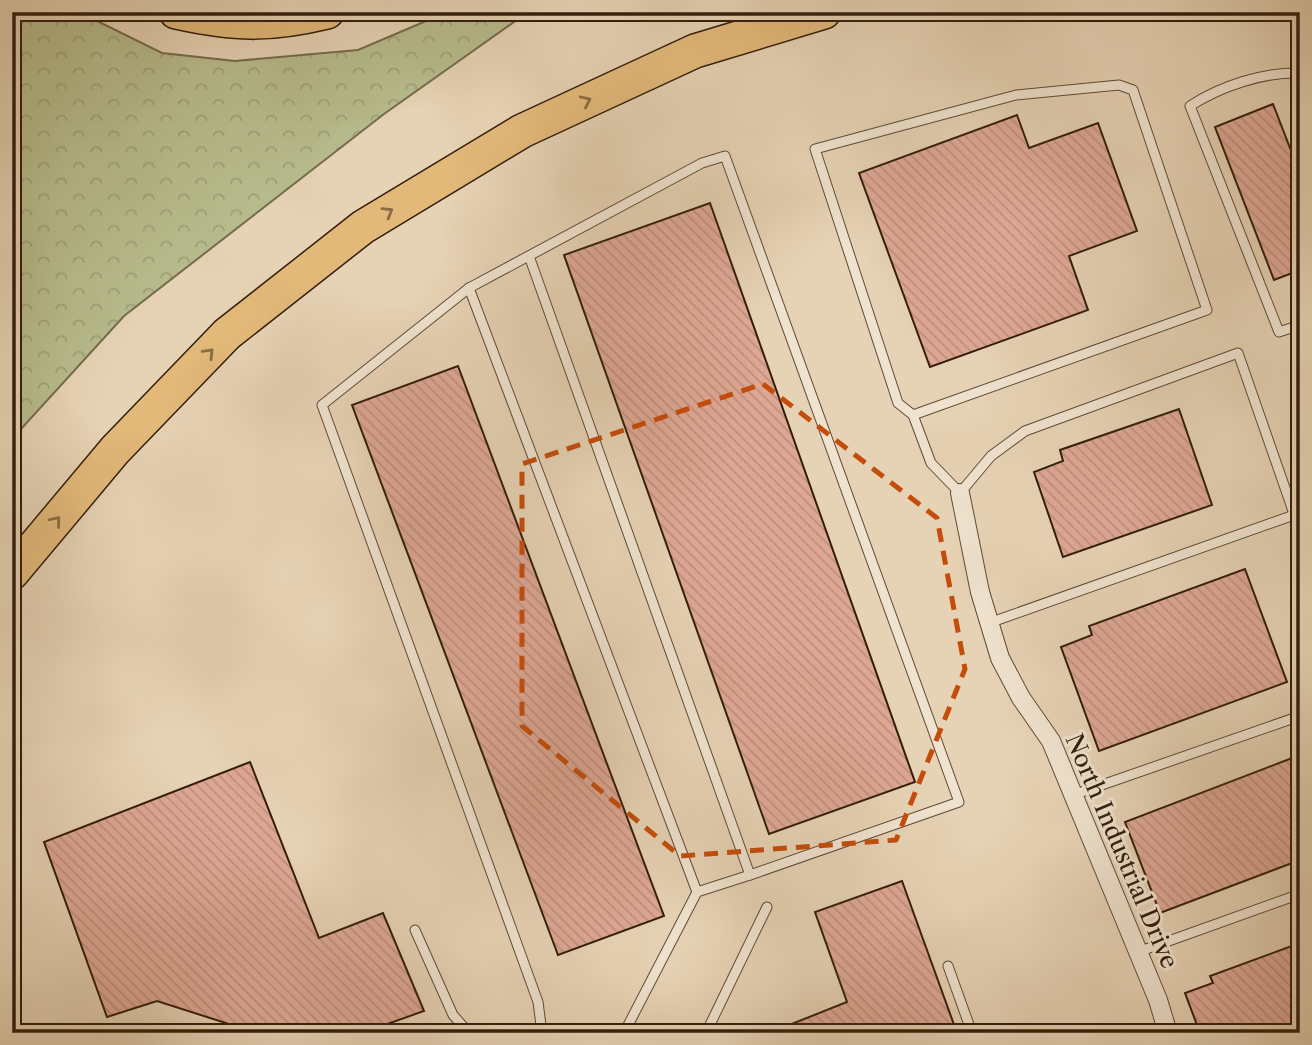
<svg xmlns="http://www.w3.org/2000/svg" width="1312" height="1045" viewBox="0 0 1312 1045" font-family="'Libre Caslon Text',serif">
  <defs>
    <pattern id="forest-crowns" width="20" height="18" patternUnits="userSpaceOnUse" patternTransform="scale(1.75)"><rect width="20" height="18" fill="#b7bb8c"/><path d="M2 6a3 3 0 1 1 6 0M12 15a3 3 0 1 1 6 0" fill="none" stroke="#9ea078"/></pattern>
    <pattern id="building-back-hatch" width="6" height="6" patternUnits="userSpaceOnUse" patternTransform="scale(1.75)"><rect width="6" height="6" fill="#dea794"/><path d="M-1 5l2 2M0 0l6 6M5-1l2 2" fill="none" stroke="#bf8f7e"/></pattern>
  </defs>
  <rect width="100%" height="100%" fill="#e6d2b4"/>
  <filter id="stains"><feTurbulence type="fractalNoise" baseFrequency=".00286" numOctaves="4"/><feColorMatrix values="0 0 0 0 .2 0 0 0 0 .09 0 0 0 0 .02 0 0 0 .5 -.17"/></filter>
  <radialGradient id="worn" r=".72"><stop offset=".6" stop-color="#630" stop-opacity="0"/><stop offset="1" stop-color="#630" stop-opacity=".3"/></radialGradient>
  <path fill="url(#forest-crowns)" stroke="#746c4c" stroke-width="2" d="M12 12H79L162 53 235 61 358 50 447 12H528L384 114 124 316 12 439Z"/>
  <g fill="url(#building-back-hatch)" stroke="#321e0c" stroke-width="2">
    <path d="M1273 104 1300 174V270L1274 280 1215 127Z"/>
    <path d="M1017 115 1029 148 1098 123 1137 231 1069 256 1088 310 930 367 859 173Z"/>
    <path d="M710 203 915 782 769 834 564 255Z"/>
    <path d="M458 366 664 916 558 955 352 405Z"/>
    <path d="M1179 409 1212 505 1063 557 1034 472 1063 461 1060 450Z"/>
    <path d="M1245 569 1287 682 1099 751 1061 647 1092 635 1089 626Z"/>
    <path d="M1300 755V860L1160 913 1125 822Z"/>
    <path d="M250 762 319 938 383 913 424 1011 362 1033H257L157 1001 107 1017 44 842Z"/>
    <path d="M902 881 957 1033H769L847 1002 815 912Z"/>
    <path d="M1300 943V1033H1200L1185 993 1213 983 1210 976Z"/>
  </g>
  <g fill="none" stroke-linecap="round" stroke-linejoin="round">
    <g stroke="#5f4b36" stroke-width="11">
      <g id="service">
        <path d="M1300 73C1263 72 1221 86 1190 106L1279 332 1300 325"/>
        <path d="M529 256 750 875 959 802 725 156 702 163 469 288 322 405 538 1002 542 1033"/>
        <path d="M469 288 697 892"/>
        <path d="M913 415 1207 310 1133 90 1119 85 1016 95 815 149 898 403 913 415 931 463 960 493 991 456 1025 431 1238 353 1300 531"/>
        <path d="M989 623 1294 515"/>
        <path d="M1073 795 1300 716"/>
        <path d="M415 930 453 1015 469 1033"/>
        <path d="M1138 952 1300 894"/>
        <path d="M948 966 972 1033"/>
        <path d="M624 1033 697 892 750 875"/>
        <path d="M706 1033 767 907"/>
      </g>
    </g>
    <g stroke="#5f4b36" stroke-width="20">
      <path id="minor" d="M960 493 980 592 1000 658 1021 698 1051 741 1158 1000 1168 1033"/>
    </g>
    <g stroke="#321e0c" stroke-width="36">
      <g id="motorway">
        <path d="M176 12C234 25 269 26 327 12"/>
        <path d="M12 573 115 450 227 334 363 227 522 131 695 51 824 12"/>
      </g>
    </g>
    <use href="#service" stroke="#efe2ce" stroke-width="9"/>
    <use href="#minor" stroke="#efe2ce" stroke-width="18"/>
    <use href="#motorway" stroke="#e3b97a" stroke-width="33"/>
  </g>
  <defs><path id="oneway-chevron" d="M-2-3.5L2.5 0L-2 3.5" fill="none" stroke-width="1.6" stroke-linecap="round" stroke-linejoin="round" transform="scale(1.75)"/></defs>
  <g stroke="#8a6c43">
    <use href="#oneway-chevron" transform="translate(586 101) rotate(-25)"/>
    <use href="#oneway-chevron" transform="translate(388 212) rotate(-31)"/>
    <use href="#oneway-chevron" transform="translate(209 353) rotate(-46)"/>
    <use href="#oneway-chevron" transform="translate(56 521) rotate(-50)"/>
  </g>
  <path fill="none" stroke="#c44d0c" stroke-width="5" stroke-dasharray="14 9" stroke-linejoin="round" d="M763 384 937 518 965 669 896 840 680 856 522 726V464Z"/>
  <g text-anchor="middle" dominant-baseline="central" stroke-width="6" stroke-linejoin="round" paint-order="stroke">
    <g font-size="24" fill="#321e0c" stroke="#efe2ce">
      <text transform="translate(1122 851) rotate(67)">North Industrial Drive</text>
    </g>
  </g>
  <rect width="1312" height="1045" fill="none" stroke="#e6d2b4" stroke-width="42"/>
  <rect x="14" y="14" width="1284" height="1017" fill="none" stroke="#321e0c" stroke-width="3.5"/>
  <rect x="21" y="21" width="1270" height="1003" fill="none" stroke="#321e0c" stroke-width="2"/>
  <rect width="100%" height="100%" filter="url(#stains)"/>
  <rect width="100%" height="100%" fill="url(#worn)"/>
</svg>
